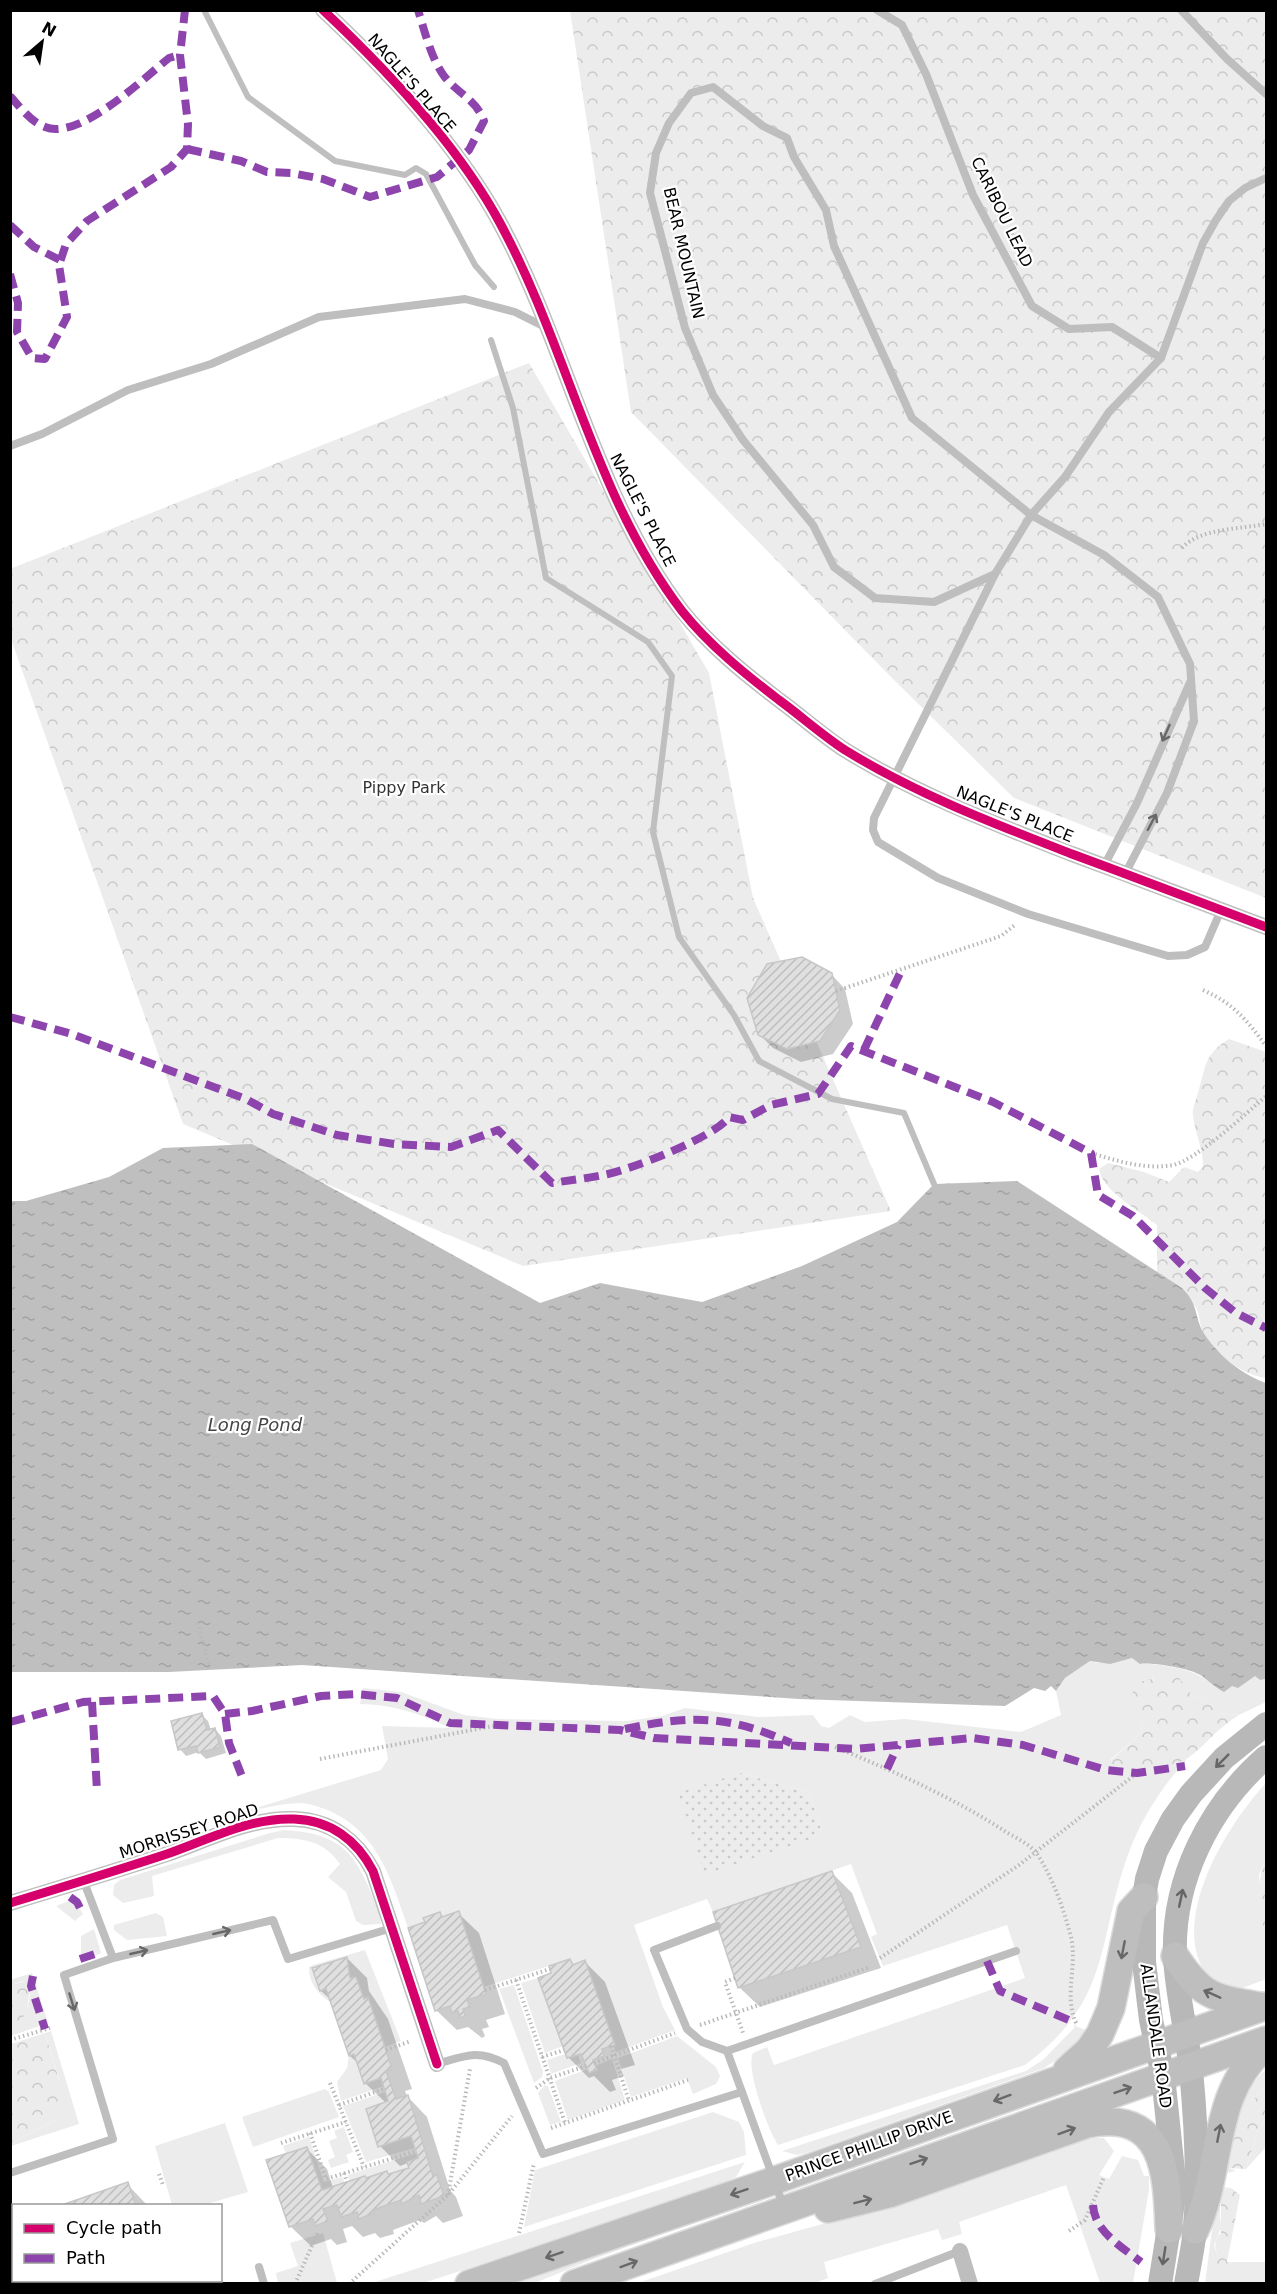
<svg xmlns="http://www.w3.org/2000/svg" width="1277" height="2294" viewBox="0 0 1277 2294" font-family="'DejaVu Sans',sans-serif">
  <defs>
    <pattern id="forest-crowns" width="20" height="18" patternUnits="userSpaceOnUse" patternTransform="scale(1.5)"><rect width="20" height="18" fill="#ececec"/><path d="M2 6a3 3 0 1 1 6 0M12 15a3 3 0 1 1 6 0" fill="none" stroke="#c9c9c9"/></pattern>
    <pattern id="garden-dots" width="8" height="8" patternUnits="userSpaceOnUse" patternTransform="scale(1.5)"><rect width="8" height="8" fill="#ececec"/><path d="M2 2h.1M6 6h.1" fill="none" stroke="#c9c9c9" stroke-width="1.8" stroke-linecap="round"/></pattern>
    <pattern id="water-ripples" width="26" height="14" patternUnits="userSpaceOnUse" patternTransform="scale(1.5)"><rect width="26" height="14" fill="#bfbfbf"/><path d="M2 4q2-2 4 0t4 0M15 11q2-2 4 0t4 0" fill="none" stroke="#a2a2a2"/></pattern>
    <pattern id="building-hatch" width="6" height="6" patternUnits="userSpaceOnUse" patternTransform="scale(1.5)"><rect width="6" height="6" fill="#dfdfdf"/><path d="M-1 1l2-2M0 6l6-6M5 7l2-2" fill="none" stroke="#bebebe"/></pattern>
  </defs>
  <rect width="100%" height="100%" fill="#fff"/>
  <g fill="#ececec" fill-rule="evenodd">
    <path d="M1133 1658 1140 1664C1151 1662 1193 1669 1201 1677L1239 1687 1255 1675 1260 1680 1266 1679V1702L1239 1715 1220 1713 1207 1702 1192 1695 1185 1686 1152 1678 1142 1717 1143 1726 1135 1739 1111 1759 1113 1766 1160 1765 1187 1759C1162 1787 1142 1817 1129 1852 1096 1942 1113 1999 1025 2065L778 2145C768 2130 745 2068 753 2053L767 2047 774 2065 1025 1978 1007 1925 883 1966 871 1937 877 1934 851 1864 713 1912 707 1899 634 1925 663 2007 675 2030 616 2052 613 2045 615 2044 585 1960 573 1965 570 1959 484 1987 459 1912 442 1917 440 1912 424 1918 425 1922 408 1928C392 1882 379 1834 332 1812 323 1808 312 1804 301 1803 277 1803 252 1812 229 1816L381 1770 388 1759 382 1726 450 1728C422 1714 391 1704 360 1704L363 1688 401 1692 464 1715 498 1719 627 1721 662 1716 685 1708 759 1717 813 1715 821 1726 829 1728 850 1715 865 1722 905 1719 1021 1732 1061 1715 1056 1691 1065 1678 1090 1661 1097 1663ZM740 1773 810 1793 823 1835Z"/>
    <path d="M1266 1783V1859L1259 1875 1263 1925 1266 1934V1979L1240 1989 1217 1985C1212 1979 1205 1973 1202 1967 1174 1910 1229 1823 1266 1783Z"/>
    <path d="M284 1830C331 1833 351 1845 369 1888 374 1900 380 1911 381 1924L363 1925 356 1921 346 1892 328 1877 340 1864C324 1841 304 1838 278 1838L152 1876 154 1896 123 1903 113 1895 114 1885 120 1880 270 1833Z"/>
    <path d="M74 1899 83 1914 75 1921 56 1906Z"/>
    <path d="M156 1913 163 1917 167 1936 127 1940 114 1930V1925Z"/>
    <path d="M94 1929 101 1953 81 1962V1936Z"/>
    <path d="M365 1950 401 2041 385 2047 368 1997 364 1999 356 1977 350 1978 347 1957 312 1968 320 1991 326 1989 330 2002C318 1993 309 1984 309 1967L313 1965Z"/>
    <path d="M32 1973 48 2023 11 2036V2031C23 2021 39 1992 23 1981L11 1985 10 1980Z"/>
    <path d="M538 1978 563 2046 545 2053 521 1983Z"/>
    <path d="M514 1985 543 2072 542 2077 534 2083 499 1989Z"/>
    <path d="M1076 2026 1085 2030C1075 2047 1061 2058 1044 2068L806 2153 797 2155 782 2151 1026 2071 1044 2059Z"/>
    <path d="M51 2031 79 2124 11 2146V2143L57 2120 59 2079 45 2033Z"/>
    <path d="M677 2036 716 2067 720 2076 716 2084 693 2094 687 2078 631 2097 618 2058Z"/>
    <path d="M354 2054 364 2084 381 2078 384 2086 341 2101 337 2082 347 2068 349 2056Z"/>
    <path d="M565 2054 567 2058 578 2055 581 2063 551 2074 547 2060Z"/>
    <path d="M612 2059 625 2100 568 2120 555 2081 588 2069 589 2073 595 2066Z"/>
    <path d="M1266 2069V2085C1242 2112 1235 2133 1229 2168L1236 2171 1226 2173C1230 2131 1235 2099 1266 2069Z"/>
    <path d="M545 2085 548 2086 561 2122 550 2125 538 2093Z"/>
    <path d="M325 2089 329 2092 339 2117 253 2147 242 2117Z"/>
    <path d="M385 2092 388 2101 366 2109 378 2146 411 2136 415 2148 366 2162 343 2106Z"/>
    <path d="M713 2112 739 2122 744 2132 746 2155 524 2227 535 2170Z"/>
    <path d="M1266 2117V2147L1246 2169 1258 2131Z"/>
    <path d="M225 2123 248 2192 203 2205H172L155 2146Z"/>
    <path d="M344 2127 353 2152 346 2155 349 2162 331 2168 328 2160 335 2157 329 2141 337 2138 334 2131Z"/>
    <path d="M1088 2135 1089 2138H1104L1114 2151 1099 2175 1109 2179 1122 2156 1138 2160 1144 2176H1149V2190L1133 2283H1100L1066 2185 959 2222 962 2234 942 2240 938 2229 824 2262 828 2278 815 2283 635 2284 757 2242 848 2217Z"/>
    <path d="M309 2137 324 2182 342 2177 345 2183 322 2190 307 2147 286 2154 283 2146Z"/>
    <path d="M417 2153 418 2158 407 2162 409 2168 349 2181 348 2175Z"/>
    <path d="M745 2162 736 2177 726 2182 445 2276 423 2283H372Z"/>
    <path d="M1223 2187 1231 2188 1225 2189C1220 2198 1218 2217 1222 2226L1214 2245 1218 2257 1214 2260 1225 2273 1231 2269V2264L1227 2262H1266V2283L1205 2284 1216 2199Z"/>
    <path d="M739 2206 591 2260 535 2283 504 2284Z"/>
    <path d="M323 2233 337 2283H278L276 2273 298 2266 290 2243Z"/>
  </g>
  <g fill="url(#forest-crowns)">
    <path d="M570 11H1266V898L1014 798 893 679 631 412Z"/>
    <path d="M529 363 709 673 753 898 891 1211 523 1266 183 1124 11 639 10 569Z"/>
    <path d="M1229 1039 1266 1052V1378C1241 1375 1213 1352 1202 1329 1199 1322 1200 1312 1195 1306 1186 1293 1170 1281 1157 1272V1225C1139 1210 1103 1192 1099 1169L1108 1163 1144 1172 1169 1182 1184 1167 1198 1172 1203 1166C1203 1148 1195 1133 1193 1116 1192 1107 1196 1101 1198 1093 1206 1067 1203 1055 1229 1039Z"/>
    <path d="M1167 1675 1179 1678 1192 1695 1207 1702 1220 1713 1239 1715C1216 1729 1207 1744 1188 1758 1173 1769 1131 1766 1113 1767L1111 1760 1135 1739 1143 1726 1142 1717 1130 1700 1136 1683Z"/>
    <path d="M1266 1859V1934C1257 1912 1256 1880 1266 1859Z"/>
    <path d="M29 1980C30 2000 28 2018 11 2031V1985Z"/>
    <path d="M45 2033 67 2107 57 2120 11 2143V2044Z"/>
    <path d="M1266 2085V2117L1258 2131 1246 2169 1229 2168 1227 2164C1233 2134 1245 2108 1266 2085Z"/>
    <path d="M1231 2188 1240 2195 1227 2262 1231 2264V2269L1225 2273 1212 2268 1211 2261 1218 2257C1215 2246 1213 2241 1221 2233V2196L1225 2189Z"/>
  </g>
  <path fill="url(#garden-dots)" d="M740 1773 810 1793 823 1835 704 1875 678 1793Z"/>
  <path fill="url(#water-ripples)" d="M252 1144 540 1303 600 1283 702 1302 802 1266 897 1222 934 1184 1017 1181 1182 1288C1198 1304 1194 1313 1202 1330 1215 1353 1242 1375 1266 1383V1679L1260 1680 1255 1676 1238 1688 1232 1686 1224 1692C1213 1687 1205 1676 1196 1673 1185 1668 1150 1662 1140 1664L1132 1658 1110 1664 1090 1661 1065 1678 1056 1691 1051 1686 1045 1691 1034 1688 1005 1706 799 1699 302 1665 169 1672H11V1201H26L109 1177 163 1148Z"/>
  <g fill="#0003">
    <path d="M831 974 845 989 853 1024 833 1054 801 1062 773 1048 759 1034Z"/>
    <path d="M202 1715 208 1721 211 1730 215 1729 221 1736 226 1753 206 1759 199 1752 186 1756 180 1749Z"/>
    <path d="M832 1873 852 1893 881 1968 760 2007 739 1987Z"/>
    <path d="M458 1913 479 1933 505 2014 486 2020 489 2027 482 2029 485 2036 482 2038 468 2027 457 2030 436 2010 427 1923 440 1914 444 1918Z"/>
    <path d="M347 1958 367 1978 369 1991 388 2019 412 2089 405 2091 407 2096 427 2117 450 2190 456 2197 463 2216 443 2223 436 2216 424 2223 420 2220 393 2230 394 2234 380 2238 375 2233 363 2237 352 2226 343 2229 347 2242 337 2245 331 2239 311 2246 290 2226 306 2148 327 2169 333 2188 411 2169 408 2163 400 2166 380 2146 386 2103 365 2083 360 2065 350 2056 331 2000 321 1991 314 1969Z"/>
    <path d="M570 1960 575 1966 585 1962 605 1982 635 2065 621 2069 624 2076 612 2080 616 2090 610 2092 594 2076 589 2078 568 2057 553 1974Z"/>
    <path d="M127 2184 148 2206H64Z"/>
    <path d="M14 2280H84L85 2284H10Z"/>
  </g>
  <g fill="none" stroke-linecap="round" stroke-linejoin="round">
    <g stroke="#bfbfbf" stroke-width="6">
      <path d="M204 10 248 97 335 161 405 175 416 168 426 174 475 265 494 287"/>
      <path d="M491 340 513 408 546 578 648 642 672 676 653 832 679 937 734 1015 759 1061 832 1099 904 1113 934 1184"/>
    </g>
  </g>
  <g fill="url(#building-hatch)" stroke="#c7c7c7" stroke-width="1.5">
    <path d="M802 957 832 973 840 1010 820 1041 787 1049 758 1035 747 998 767 964Z"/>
    <path d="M202 1713 207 1730 215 1728 220 1747 198 1753 196 1746 178 1750 171 1721Z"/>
    <path d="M832 1871 861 1947 738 1988 713 1912Z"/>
    <path d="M459 1911 486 1994 467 2000 470 2007 463 2009 465 2016 460 2018 458 2011 452 2013 450 2006 435 2011 408 1928 425 1922 423 1918 440 1912 442 1917Z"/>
    <path d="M347 1957 350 1978 356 1977 364 1999 368 1997 385 2047 392 2069 386 2071 396 2099 408 2095 433 2176 437 2175 444 2196 421 2204 419 2195 402 2204 401 2200 373 2210 374 2213 359 2219 357 2212 341 2217 337 2205 323 2209 328 2221 315 2226 313 2219 289 2227 266 2160 307 2147 322 2190 365 2176 366 2178 387 2171 388 2174 409 2168 407 2162 418 2158 411 2136 378 2147 366 2109 388 2101 381 2078 364 2084 354 2054 349 2056 326 1989 320 1991 312 1968Z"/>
    <path d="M570 1959 573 1965 585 1960 615 2045 602 2049 604 2056 593 2060 597 2070 589 2073 581 2054 567 2058 538 1978 551 1973 549 1966Z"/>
    <path d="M128 2182 136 2206H59Z"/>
    <path d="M14 2221V2280H72L73 2284H10V2222Z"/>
  </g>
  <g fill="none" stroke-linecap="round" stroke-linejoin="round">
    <g stroke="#dbdbdb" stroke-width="30">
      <g id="primary">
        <path d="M1175 1956C1202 1997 1213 1998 1260 2006"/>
        <path d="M1067 2070 1089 2050 1100 2034 1111 2008 1131 1911 1144 1897"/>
        <path d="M828 2209 889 2194 1087 2124C1165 2109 1167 2173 1169 2229"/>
        <path d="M1195 2230C1224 2169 1209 2093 1266 2046"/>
        <path d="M469 2284 773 2181 1266 2006"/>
        <path d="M574 2284 1266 2040"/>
      </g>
    </g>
    <g stroke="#b9b9b9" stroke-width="4" stroke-dasharray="1.5 3" stroke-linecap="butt">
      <path d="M1182 548C1200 528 1241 529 1266 524"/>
      <path d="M1203 990C1234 1004 1246 1019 1266 1046"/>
      <path d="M836 991 1001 936 1016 924"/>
      <path d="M1091 1153C1118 1161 1145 1170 1173 1165 1195 1161 1248 1112 1266 1096"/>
      <path d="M198 1623 210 1670"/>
      <path d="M835 1747C893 1771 950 1796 1003 1830 1014 1837 1029 1843 1037 1854 1053 1878 1062 1905 1070 1933 1079 1964 1063 1993 1076 2023"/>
      <path d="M320 1759 493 1726"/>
      <path d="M880 1958 1019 1865 1137 1773"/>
      <path d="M735 1978 725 1982 743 2033"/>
      <path d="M516 1980 565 2123"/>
      <path d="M485 1990 550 1969"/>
      <path d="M700 2025 870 1967"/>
      <path d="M10 2040 50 2028"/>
      <path d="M611 2046 629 2101"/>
      <path d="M386 2050 411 2041"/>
      <path d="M542 2057 564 2050"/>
      <path d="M594 2063 675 2033"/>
      <path d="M330 2083 364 2167"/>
      <path d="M536 2088 550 2078 586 2066"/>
      <path d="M339 2105 384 2089"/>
      <path d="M551 2128 688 2080"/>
      <path d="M310 2133 326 2179 416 2151"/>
      <path d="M281 2143 346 2122"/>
      <path d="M344 2173 347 2182"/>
      <path d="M159 2174 163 2185"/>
      <path d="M448 2195 470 2069"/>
      <path d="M1069 2231 1085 2220 1104 2177"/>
      <path d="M519 2233 534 2163"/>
      <path d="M295 2284 318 2232"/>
      <path d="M349 2284 448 2195 512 2116"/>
    </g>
    <g stroke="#bebebe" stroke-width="8">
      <path d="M877 10 902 25 926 74 973 195 1032 306 1069 329 1112 327 1161 358"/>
      <path d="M1181 10 1227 59 1266 94"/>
      <path d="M10 446 42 434 128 390 211 364 319 317 465 299 515 312 545 327"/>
      <path d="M995 574 934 602 875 598 834 567 813 525 743 440 713 395 685 328 650 193 656 153 669 123 691 93 713 87 763 126 787 138 794 157 826 210 834 246 912 418 1031 515 1104 555 1158 597 1190 664 1194 721 1167 793 1125 874"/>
      <path d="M1104 866 1137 803 1191 680"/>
      <path d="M1221 910 1205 947 1187 955 1168 956 1028 914 938 878 878 842 873 830 874 818 995 574 1031 515 1065 477 1109 412 1161 358 1203 243 1216 220 1229 201 1245 188 1266 178"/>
      <path d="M84 1882 113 1958"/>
      <path d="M717 1926 654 1950 687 2029 702 2042 727 2051 742 2092"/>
      <path d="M727 2051 1016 1951"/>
      <path d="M437 2064C465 2056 477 2049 504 2063L543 2154 742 2092 783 2205"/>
      <path d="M10 2173 113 2139 64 1975 113 1958 273 1920 288 1959 392 1928"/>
      <path d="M259 2267 264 2284"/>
      <path d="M875 2284 960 2251"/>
    </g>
    <g stroke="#bebebe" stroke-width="16">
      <path d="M323 10C387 70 458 145 500 223 568 348 594 496 682 611 709 645 745 674 779 700 801 716 822 735 845 750 916 794 995 824 1072 854 1137 878 1202 903 1266 927"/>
      <path d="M10 1903C63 1887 115 1871 167 1854 207 1840 251 1817 294 1819 330 1820 357 1840 373 1871L437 2064"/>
      <path d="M960 2251 970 2284"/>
    </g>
    <g stroke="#b8b8b8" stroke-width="24">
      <path d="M1160 2284 1175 2190 1163 2076 1151 2020 1144 1962V1897L1147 1879 1156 1851 1173 1819 1191 1794 1224 1758 1266 1724"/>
      <path d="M1186 2284C1189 2266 1193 2248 1195 2230 1199 2178 1196 2122 1191 2070 1187 2032 1177 1996 1175 1957 1172 1880 1209 1807 1266 1757"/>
    </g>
    <use href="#primary" stroke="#bebebe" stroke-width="27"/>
    <g stroke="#8e44ad" stroke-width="8" stroke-dasharray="15 8" stroke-linecap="butt">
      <path d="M10 96C20 107 31 122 45 127 79 141 143 79 169 58L180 55"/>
      <path d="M187 149 241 161 267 172 291 173 323 179 370 197 437 177 469 150 484 121C476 99 458 94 444 76 431 58 425 32 418 10"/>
      <path d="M10 225 34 247 60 260"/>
      <path d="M10 274 18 303 17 332 32 358 45 359 67 317 59 265 66 244 87 221 171 167 187 149 188 124 180 55 185 10"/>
      <path d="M10 1017 72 1034 246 1099 273 1114 337 1135 394 1144 451 1147 498 1130 552 1183C571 1180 590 1178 608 1174 634 1168 715 1137 729 1117L743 1120 771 1105 818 1094 851 1046 993 1102 1091 1153 1098 1195 1133 1216 1205 1288 1236 1313 1266 1328"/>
      <path d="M864 1050 901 971"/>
      <path d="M92 1702 97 1791"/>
      <path d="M225 1714 252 1711 321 1696 356 1694 397 1698 450 1723 620 1730 654 1738 855 1749 972 1738 1023 1745 1106 1770 1137 1773 1185 1766"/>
      <path d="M10 1722 83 1702 213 1696 225 1714 229 1743 243 1779"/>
      <path d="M625 1729C692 1715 728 1715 791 1743"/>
      <path d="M887 1769 898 1745"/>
      <path d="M70 1897 77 1902 83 1914"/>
      <path d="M80 1959 95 1954"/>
      <path d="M987 1961 1000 1991 1076 2023"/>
      <path d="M33 1976 31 1986 45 2029"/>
      <path d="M1093 2205C1094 2231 1122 2247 1141 2262"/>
    </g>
    <g stroke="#fff" stroke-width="13">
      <g id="cycleway">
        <path d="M323 10C387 70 458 145 500 223 568 348 594 496 682 611 709 645 745 674 779 700 801 716 822 735 845 750 916 794 995 824 1072 854 1137 878 1202 903 1266 927"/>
        <path d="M10 1903C63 1887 115 1871 167 1854 207 1840 251 1817 294 1819 330 1820 357 1840 373 1871L437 2064"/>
      </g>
    </g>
    <use href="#cycleway" stroke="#d6006c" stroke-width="9"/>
  </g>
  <defs><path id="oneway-shaft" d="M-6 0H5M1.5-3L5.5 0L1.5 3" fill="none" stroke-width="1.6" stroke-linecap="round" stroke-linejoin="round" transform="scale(1.5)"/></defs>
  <g stroke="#686868">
    <use href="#oneway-shaft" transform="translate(1166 733) rotate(114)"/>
    <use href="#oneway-shaft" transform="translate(1152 822) rotate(-62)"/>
    <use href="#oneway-shaft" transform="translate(222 1932) rotate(-13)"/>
    <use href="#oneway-shaft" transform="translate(1123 1950) rotate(101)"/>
    <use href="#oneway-shaft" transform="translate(139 1952) rotate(-13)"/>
    <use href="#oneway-shaft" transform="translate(1212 1994) rotate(-156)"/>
    <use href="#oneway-shaft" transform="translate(72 2002) rotate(73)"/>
    <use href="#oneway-shaft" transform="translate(1123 2090) rotate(-19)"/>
    <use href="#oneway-shaft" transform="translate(1002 2098) rotate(160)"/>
    <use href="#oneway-shaft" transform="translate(1067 2131) rotate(-20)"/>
    <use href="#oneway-shaft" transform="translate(1219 2133) rotate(-79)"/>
    <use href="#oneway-shaft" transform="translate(919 2161) rotate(-19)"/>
    <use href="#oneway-shaft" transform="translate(739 2192) rotate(161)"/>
    <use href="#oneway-shaft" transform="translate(863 2201) rotate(-14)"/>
    <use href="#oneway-shaft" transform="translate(554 2255) rotate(161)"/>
    <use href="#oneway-shaft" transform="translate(629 2264) rotate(-20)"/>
  </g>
  <g stroke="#656565">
    <use href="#oneway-shaft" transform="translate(1222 1761) rotate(135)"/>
    <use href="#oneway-shaft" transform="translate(1181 1898) rotate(-78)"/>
    <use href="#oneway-shaft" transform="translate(1164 2256) rotate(99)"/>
  </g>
  <g text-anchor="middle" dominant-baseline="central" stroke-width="4.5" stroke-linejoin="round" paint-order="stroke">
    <g font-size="16" fill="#000" stroke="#fff">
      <text transform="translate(412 83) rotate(49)">NAGLE'S PLACE</text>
      <text transform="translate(1002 212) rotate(64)">CARIBOU LEAD</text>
      <text transform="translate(684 253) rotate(77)">BEAR MOUNTAIN</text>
      <text transform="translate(643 510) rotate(63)">NAGLE'S PLACE</text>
      <text transform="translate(1015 814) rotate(22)">NAGLE'S PLACE</text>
      <text transform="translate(189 1831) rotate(-18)">MORRISSEY ROAD</text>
      <text transform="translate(1156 2036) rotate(82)">ALLANDALE ROAD</text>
      <text transform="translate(869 2146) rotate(-20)">PRINCE PHILLIP DRIVE</text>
    </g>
    <g font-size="16" fill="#333" stroke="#fff">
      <text x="404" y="787">Pippy Park</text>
    </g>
    <g font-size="18" font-style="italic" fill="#444" stroke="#fff">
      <text x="255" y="1424">Long Pond</text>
    </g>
  </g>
  <rect width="1277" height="2294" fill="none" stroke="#000000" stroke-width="24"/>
  <rect x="12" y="2204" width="210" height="78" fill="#ffffff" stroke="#999999" stroke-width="1.5"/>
  <rect x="24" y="2224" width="30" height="9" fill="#d6006c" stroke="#999999" stroke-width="1.5"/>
  <text x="66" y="2234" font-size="18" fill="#000000">Cycle path</text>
  <rect x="24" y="2254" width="30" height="9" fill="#8e44ad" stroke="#999999" stroke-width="1.5"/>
  <text x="66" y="2264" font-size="18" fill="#000000">Path</text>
  <g transform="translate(42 42) rotate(29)" stroke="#ffffff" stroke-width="4.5" paint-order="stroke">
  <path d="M0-4.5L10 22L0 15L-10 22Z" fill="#000000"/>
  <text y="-9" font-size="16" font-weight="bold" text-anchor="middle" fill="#000000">N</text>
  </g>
</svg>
